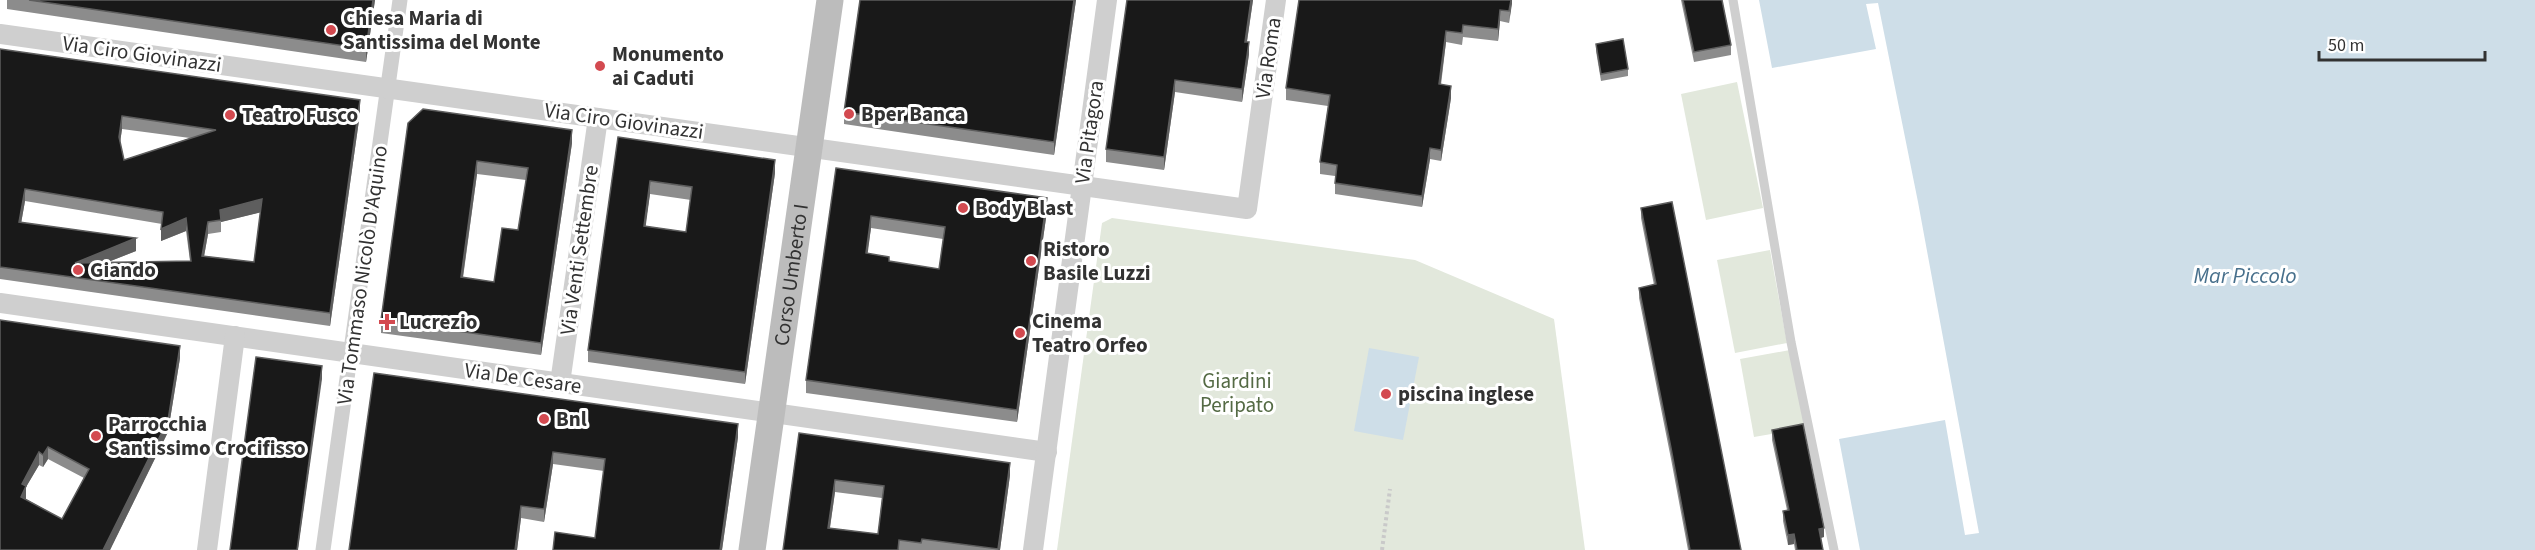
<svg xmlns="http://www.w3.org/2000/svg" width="2535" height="550" viewBox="0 0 2535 550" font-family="'Source Sans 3',sans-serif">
  <rect width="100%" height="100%" fill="#fff"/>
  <g fill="#e2e8dc">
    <path d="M1737 82 1763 208 1706 220 1681 94Z"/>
    <path d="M1112 218 1415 260 1554 319 1585 550H1057L1102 223Z"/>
    <path d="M1770 250 1787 343 1735 353 1717 260Z"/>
    <path d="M1790 350 1805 428 1754 437 1740 359Z"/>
  </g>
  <g fill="#cedee8">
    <path d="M1759 0H2535V550H1860L1839 439 1945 420 1965 535 1979 533 1918 202 1878 3 1866 4 1876 49 1772 68Z"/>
    <path d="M1369 348 1419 357 1403 440 1354 431Z"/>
  </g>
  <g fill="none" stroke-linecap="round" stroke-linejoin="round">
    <path stroke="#c9c9c9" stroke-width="4" stroke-dasharray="3 3" stroke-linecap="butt" d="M1382 550 1390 489"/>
    <path stroke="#cfcfcf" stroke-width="9" d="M1733 0 1791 342 1834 550"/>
    <path stroke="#cfcfcf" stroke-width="15" d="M323 550 400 0"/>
    <g stroke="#cfcfcf" stroke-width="20">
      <path d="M0 34 1247 209 1276 0"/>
      <path d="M0 303 1047 452"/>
      <path d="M560 383 598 118"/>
      <path d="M207 550 235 336"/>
      <path d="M1033 550 1107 0"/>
    </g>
    <path stroke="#bcbcbc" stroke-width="27" id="s1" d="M752 550 830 0"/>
  </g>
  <g fill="#8c8c8c" fill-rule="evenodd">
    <path d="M7 0H375L366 62 7 9Z"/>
    <path d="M860 0H1076L1054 155 844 124V112Z"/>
    <path d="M1127 0H1253L1247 42 1249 54 1242 102 1175 92 1164 170 1106 162V149Z"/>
    <path d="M1512 0 1509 23 1500 21 1498 41 1463 37 1462 45 1446 42 1441 85 1451 98 1441 161 1430 159 1422 207 1335 194V176L1320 174V162L1328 106 1286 100V88Z"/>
    <path d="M1681 0H1722L1731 45V55L1694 62Z"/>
    <path d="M1596 44 1628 69V76L1601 81 1596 51Z"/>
    <path d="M0 49 360 113 330 326 0 279ZM122 129 190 138 124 160 120 142ZM25 201 162 224 161 241 186 231 190 261 108 262 136 251 21 223ZM261 212 254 262 204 256 208 234 221 232V222Z"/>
    <path d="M408 123 572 143 541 355 381 333V320ZM477 174 526 180 518 230 494 282 463 278Z"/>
    <path d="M618 137 775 173 745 384 588 362V350ZM650 194 691 200 686 232 645 226Z"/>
    <path d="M836 168 1047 211 1017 422 806 393V380ZM871 228 943 239 939 269 889 262 867 254Z"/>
    <path d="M1641 208 1741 550H1688L1671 459 1639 298V288L1654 285 1641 218Z"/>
    <path d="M0 320 180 358 168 432 110 550H0ZM48 459 84 478 62 519 26 499V487L39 465 43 467Z"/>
    <path d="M374 373 738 437 722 550H553L595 538 604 471 553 464 544 522 521 518 517 550H349Z"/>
    <path d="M1772 430 1824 537 1821 538 1823 550H1795L1794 544 1788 545 1783 521V511L1787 510 1772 440Z"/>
    <path d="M799 433 1010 475 1000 550H783ZM835 492 882 498 878 534 830 528Z"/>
  </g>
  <g fill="#5e5e5e">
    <path d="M373 0H375L366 62V49Z"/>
    <path d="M1074 0H1076L1054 155V142Z"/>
    <path d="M1251 0H1253L1245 54V42Z"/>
    <path d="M1511 0H1512V4L1509 23Z"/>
    <path d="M1500 10V21L1498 41V29Z"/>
    <path d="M1446 31V42L1439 96V84Z"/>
    <path d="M1249 42V54L1242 102V89Z"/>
    <path d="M1175 80V92L1164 170V157Z"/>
    <path d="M1451 86V98L1441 161V150Z"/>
    <path d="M360 100V113L330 326V313Z"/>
    <path d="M122 116V129L119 150V137Z"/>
    <path d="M572 130V143L541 355V343Z"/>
    <path d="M1430 148V159L1422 207V196Z"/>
    <path d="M775 160V173L745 384V372Z"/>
    <path d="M477 161V174L461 290V277Z"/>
    <path d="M650 181V194L644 239V226Z"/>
    <path d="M25 189V201L19 235V222Z"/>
    <path d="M1047 198V211L1017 422V410Z"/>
    <path d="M262 199V212L221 222 220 210Z"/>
    <path d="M871 216V228L866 266V253Z"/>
    <path d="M186 218V231L161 241V229Z"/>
    <path d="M208 222V234L202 268V256Z"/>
    <path d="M136 238V251L75 275V263Z"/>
    <path d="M180 346V358L168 432 110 550H103Z"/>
    <path d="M322 366V379L298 550H297Z"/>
    <path d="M738 424V437L722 550H720Z"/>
    <path d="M48 447V459L43 467V455Z"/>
    <path d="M39 452V465L26 487V499L21 509 22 484Z"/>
    <path d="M553 452V464L544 522V509Z"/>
    <path d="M1010 463V475L1000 550H998Z"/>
    <path d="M835 480V492L828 540V528Z"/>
    <path d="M521 506V518L517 550H515Z"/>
    <path d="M1824 528V537L1819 538V529Z"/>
    <path d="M1794 534V544L1788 545V535Z"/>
  </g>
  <g fill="#191919" stroke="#5e5e5e" stroke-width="1.5" fill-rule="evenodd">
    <path d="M29 0H373L366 49Z"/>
    <path d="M860 0H1074L1054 142 844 112Z"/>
    <path d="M1127 0H1251L1245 42H1249L1242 89 1175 80 1164 157 1106 149Z"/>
    <path d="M1299 0H1511L1509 11 1500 10 1498 29 1463 25 1462 33 1446 31 1439 84 1451 86 1441 150 1430 148 1422 196 1335 183 1337 165 1320 162 1330 95 1286 88Z"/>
    <path d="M1683 0H1722L1731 45 1694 52Z"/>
    <path d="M1623 39 1628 69 1601 74 1596 44Z"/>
    <path d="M0 49 360 100 330 313 0 267ZM122 116 216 130 124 160 119 137ZM25 189 163 212 161 229 186 218 191 261 75 263 136 238 19 222ZM262 199 254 262 202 256 208 222 221 220 220 210Z"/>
    <path d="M423 109 572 130 541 343 381 320 408 123ZM477 161 528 168 518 230 502 228 494 282 461 277Z"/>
    <path d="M618 137 775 160 745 372 588 350ZM650 181 692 187 686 232 644 226Z"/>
    <path d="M836 168 1047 198 1017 410 806 380ZM871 216 945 227 939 269 889 261V257L866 253Z"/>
    <path d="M1672 202 1741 550H1690L1671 448 1639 288 1656 284 1641 208Z"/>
    <path d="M0 320 180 346 168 420 103 550H0ZM48 447 89 469 62 519 21 497 26 486 22 484 39 452 43 455Z"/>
    <path d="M256 357 322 366 297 550H230Z"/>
    <path d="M374 373 738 424 720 550H553L555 532 595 538 605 459 553 452 544 509 521 506 515 550H349Z"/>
    <path d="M1803 424 1824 528 1819 529 1823 550H1797L1794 534 1788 535 1783 511 1789 510 1772 430Z"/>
    <path d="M799 433 1010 463 998 549 922 539 921 543 899 540 898 550H783ZM835 480 884 486 878 534 828 528Z"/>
  </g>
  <g fill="#d34a50" stroke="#fff" stroke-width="2">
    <circle cx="331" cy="30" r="6"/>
    <circle cx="600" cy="66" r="6"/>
    <circle cx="849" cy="114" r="6"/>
    <circle cx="230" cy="115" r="6"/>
    <circle cx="963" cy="208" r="6"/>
    <circle cx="1031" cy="261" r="6"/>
    <circle cx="78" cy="270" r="6"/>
    <path d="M384 313h6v6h6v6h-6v6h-6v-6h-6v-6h6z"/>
    <circle cx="1020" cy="333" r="6"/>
    <circle cx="1386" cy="394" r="6"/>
    <circle cx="544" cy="419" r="6"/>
    <circle cx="96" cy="436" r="6"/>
  </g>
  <g text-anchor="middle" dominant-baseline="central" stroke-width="6" stroke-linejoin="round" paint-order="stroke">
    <g font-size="21" font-weight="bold" fill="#323232" stroke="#fff" text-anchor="start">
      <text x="343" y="18">Chiesa Maria di<tspan x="343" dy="24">Santissima del Monte</tspan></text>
      <text x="612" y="54">Monumento<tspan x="612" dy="24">ai Caduti</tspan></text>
      <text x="861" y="114">Bper Banca</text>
      <text x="242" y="115">Teatro Fusco</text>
      <text x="975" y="208">Body Blast</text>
      <text x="1043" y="249">Ristoro<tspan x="1043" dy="24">Basile Luzzi</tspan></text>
      <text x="90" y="270">Giando</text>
      <text x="1032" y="321">Cinema<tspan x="1032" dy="24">Teatro Orfeo</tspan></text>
      <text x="399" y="322">Lucrezio</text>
      <text x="1398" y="394">piscina inglese</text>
      <text x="556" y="419">Bnl</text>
      <text x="108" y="424">Parrocchia<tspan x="108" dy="24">Santissimo Crocifisso</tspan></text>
    </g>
    <g font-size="21" fill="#323232" stroke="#fff">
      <text transform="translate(142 54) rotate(8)">Via Ciro Giovinazzi</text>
      <text transform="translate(1268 58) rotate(-82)">Via Roma</text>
      <text transform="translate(624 121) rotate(8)">Via Ciro Giovinazzi</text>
      <text transform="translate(1089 132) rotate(-82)">Via Pitagora</text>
      <text transform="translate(579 250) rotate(-82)">Via Venti Settembre</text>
      <text transform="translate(362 275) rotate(-82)">Via Tommaso Nicolò D'Aquino</text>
      <text stroke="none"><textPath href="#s1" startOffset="278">Corso Umberto I</textPath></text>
      <text transform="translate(523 378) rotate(8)">Via De Cesare</text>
    </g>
    <g font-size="21" fill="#546a44" stroke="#fff">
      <text x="1237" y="381">Giardini<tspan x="1237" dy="24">Peripato</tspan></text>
    </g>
    <g font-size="22" font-style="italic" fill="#48708c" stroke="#fff">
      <text x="2245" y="276">Mar Piccolo</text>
    </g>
  </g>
  <path d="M2319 51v9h166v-9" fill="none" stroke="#323232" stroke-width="3"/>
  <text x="2328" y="51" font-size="18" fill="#323232" stroke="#ffffff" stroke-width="4.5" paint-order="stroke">50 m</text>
</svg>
